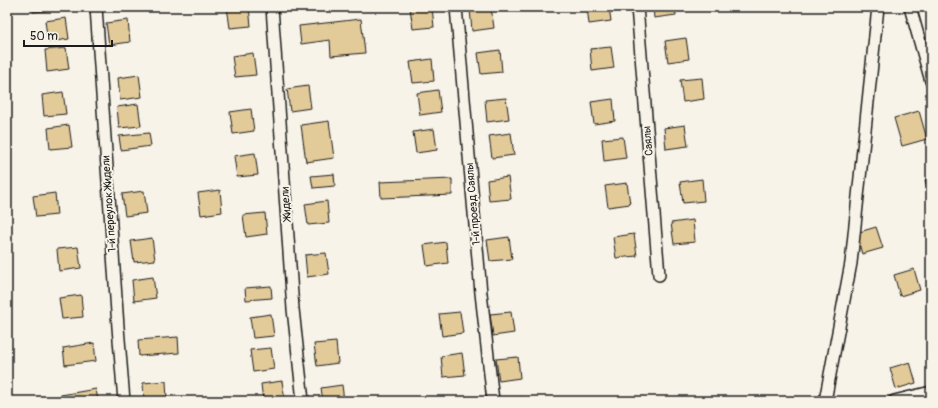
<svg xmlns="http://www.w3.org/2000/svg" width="938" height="408" viewBox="0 0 938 408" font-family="Pangolin,sans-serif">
  <rect width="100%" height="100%" fill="#f7f3e8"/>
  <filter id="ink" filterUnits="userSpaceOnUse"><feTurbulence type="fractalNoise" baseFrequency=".025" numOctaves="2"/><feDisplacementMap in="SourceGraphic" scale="8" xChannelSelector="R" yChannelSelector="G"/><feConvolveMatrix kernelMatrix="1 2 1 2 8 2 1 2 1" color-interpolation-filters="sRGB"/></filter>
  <g filter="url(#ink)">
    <g fill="#e3ca99" stroke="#1c1c1c">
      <path d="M33 7H66V9L33 12Z"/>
      <path d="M227 7H249L251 26 230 28Z"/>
      <path d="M415 7H432L434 27 413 29 410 8Z"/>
      <path d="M486 7H491L494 28 472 31 470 9Z"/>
      <path d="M587 7H609L611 21 589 24Z"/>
      <path d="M653 7H675L676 15 654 18Z"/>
      <path d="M66 18 69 39 48 42 45 21Z"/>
      <path d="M361 19 365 53 331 56 330 40 301 44 299 26Z"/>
      <path d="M128 20 130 42 109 45 106 23Z"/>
      <path d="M686 38 689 59 668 62 665 41Z"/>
      <path d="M611 47 614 68 592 71 590 49Z"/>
      <path d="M66 48 69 69 47 72 45 50Z"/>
      <path d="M500 50 502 72 481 74 478 53Z"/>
      <path d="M253 53 256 75 235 77 232 56Z"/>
      <path d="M432 59 434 81 413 83 410 62Z"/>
      <path d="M139 75 142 97 120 100 118 78Z"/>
      <path d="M702 78 704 99 683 102 680 80Z"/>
      <path d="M308 86 311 108 290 111 287 89Z"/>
      <path d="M438 90 441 112 420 115 417 93Z"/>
      <path d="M63 92 66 114 44 116 42 95Z"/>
      <path d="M506 98 509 119 487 122 485 100Z"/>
      <path d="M613 99 615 121 594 124 591 102Z"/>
      <path d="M138 104 141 126 119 128 117 107Z"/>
      <path d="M251 109 254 131 233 134 230 112Z"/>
      <path d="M919 111 927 139 902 146 894 118Z"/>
      <path d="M329 121 334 158 306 162 301 125Z"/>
      <path d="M69 125 72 147 50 149 48 128Z"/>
      <path d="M685 125 688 146 666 149 664 128Z"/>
      <path d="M434 129 437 150 416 153 413 132Z"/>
      <path d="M149 133 151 146 121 150 119 136Z"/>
      <path d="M511 133 514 155 492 158 489 136Z"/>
      <path d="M623 137 626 158 604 161 602 139Z"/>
      <path d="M255 153 258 175 237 177 234 156Z"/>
      <path d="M334 174 335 186 313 188 311 176Z"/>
      <path d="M508 177 511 199 489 201 487 180Z"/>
      <path d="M931 178V201L925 180Z"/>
      <path d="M452 179V195L381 198 380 182Z"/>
      <path d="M702 179 704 201 683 203 680 182Z"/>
      <path d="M627 183 630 204 608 207 605 186Z"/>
      <path d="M220 190 222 212 201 215 198 193Z"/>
      <path d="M144 191 147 213 125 216 122 194Z"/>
      <path d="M55 193 57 215 36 217 33 196Z"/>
      <path d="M327 201 329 223 308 225 305 204Z"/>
      <path d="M265 213 267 234 246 237 243 215Z"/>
      <path d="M693 220 695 242 674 244 671 223Z"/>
      <path d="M876 227 883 248 862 254 856 233Z"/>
      <path d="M634 234 637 256 616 258 613 237Z"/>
      <path d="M509 237 512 259 490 261 487 240Z"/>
      <path d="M152 238 155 260 134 262 131 241Z"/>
      <path d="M446 242 448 263 427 266 424 245Z"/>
      <path d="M78 247 81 268 59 271 57 249Z"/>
      <path d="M326 253 329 274 307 277 305 255Z"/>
      <path d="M914 269 920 290 900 296 894 275Z"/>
      <path d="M153 277 156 298 134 301 132 280Z"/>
      <path d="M271 286 272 298 246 300 245 288Z"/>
      <path d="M81 295 83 317 62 319 59 298Z"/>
      <path d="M460 312 463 333 442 336 439 314Z"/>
      <path d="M511 312 514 333 493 336 490 314Z"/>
      <path d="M271 314 274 336 253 338 250 317Z"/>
      <path d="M178 337 179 353 139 356 138 340Z"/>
      <path d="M336 342 338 363 317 366 314 344Z"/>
      <path d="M94 343 96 361 65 365 63 348Z"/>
      <path d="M271 348 274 369 253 372 250 350Z"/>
      <path d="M462 353 465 375 443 377 441 356Z"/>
      <path d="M518 357 520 378 499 381 496 359Z"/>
      <path d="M910 362 916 383 896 389 890 368Z"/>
      <path d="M166 381 167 401H144L143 383Z"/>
      <path d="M282 381 285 401H263L261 384Z"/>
      <path d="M342 385 344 401H323L321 388Z"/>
      <path d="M96 389 98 401H62L61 395Z"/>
      <path d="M522 397V401H500V400Z"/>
    </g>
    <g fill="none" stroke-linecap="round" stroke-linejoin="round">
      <g stroke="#1c1c1c" stroke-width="14">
        <g id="minor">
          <path d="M96 7 118 327 124 401"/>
          <path d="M272 7 293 309 303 401"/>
          <path d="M456 7 481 293 493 401"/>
          <path d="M637 7 659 275"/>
          <path d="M910 7 931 81"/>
          <path d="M825 401 851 263 878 7"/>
          <path d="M894 401 931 392"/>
        </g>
      </g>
      <use href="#minor" stroke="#f7f3e8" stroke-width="11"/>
    </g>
  </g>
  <g text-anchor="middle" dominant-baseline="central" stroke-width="4" stroke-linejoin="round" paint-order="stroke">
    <g font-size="11" fill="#1c1c1c" stroke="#f7f3e8">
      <text transform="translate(648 141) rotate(-95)">Саялы</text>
      <text transform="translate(109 204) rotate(-94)">1-й переулок Жидели</text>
      <text transform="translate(286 204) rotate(-94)">Жидели</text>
      <text transform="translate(473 204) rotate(-95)">1-й проезд Саялы</text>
    </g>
  </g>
  <rect width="938" height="408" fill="none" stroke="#f7f3e8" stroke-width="24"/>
  <rect x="12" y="12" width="914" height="384" fill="none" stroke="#1c1c1c" stroke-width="1.5" filter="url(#ink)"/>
  <path d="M24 40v6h88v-6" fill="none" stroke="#1c1c1c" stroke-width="2"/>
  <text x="30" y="40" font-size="12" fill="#1c1c1c" stroke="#f7f3e8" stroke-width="3" paint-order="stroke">50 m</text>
</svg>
